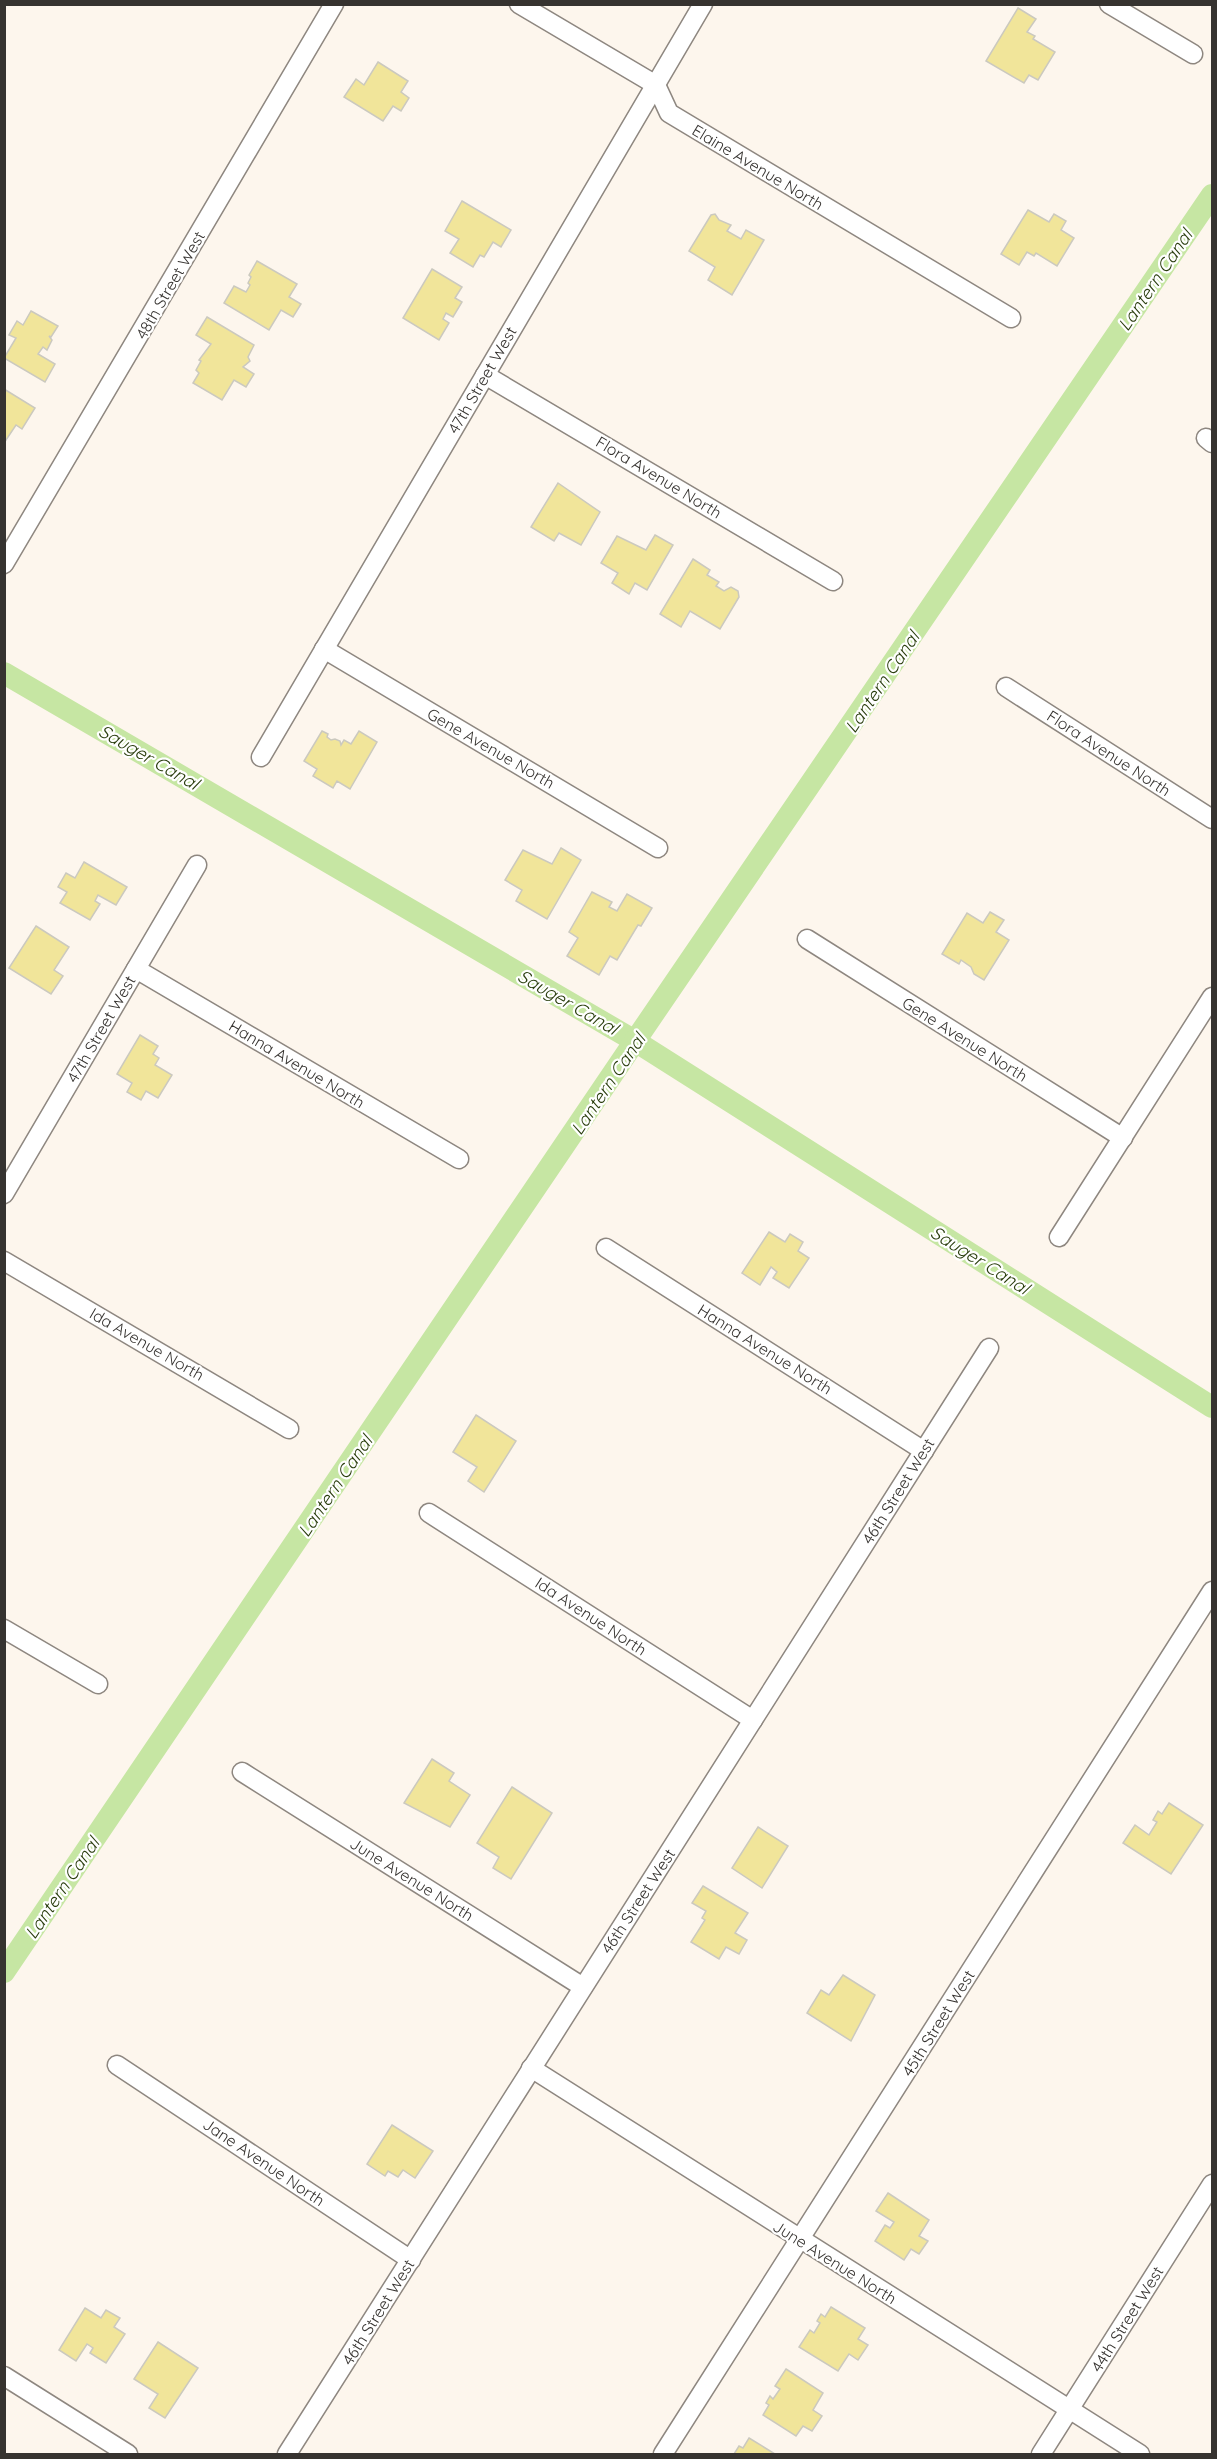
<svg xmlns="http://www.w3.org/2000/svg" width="1217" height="2459" viewBox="0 0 1217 2459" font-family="Quicksand,sans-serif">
  <rect width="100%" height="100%" fill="#fdf6ed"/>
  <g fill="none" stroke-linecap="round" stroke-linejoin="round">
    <g stroke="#c6e6a3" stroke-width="22">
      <path d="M4 673 635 1041 1212 1407"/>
      <path d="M4 1972 635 1041 1212 195"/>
    </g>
  </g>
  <g fill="#f1e59a" stroke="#cbc9bf" stroke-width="1.5">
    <path d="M1018 8 1036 19 1027 32 1035 36 1033 39 1055 52 1038 80 1029 75 1024 83 986 61Z"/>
    <path d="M378 62 408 81 401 92 409 98 401 111 393 106 383 121 344 97 356 79 364 85Z"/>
    <path d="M462 201 511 230 501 247 493 242 484 257 480 255 473 267 450 253 459 239 445 231Z"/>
    <path d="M1028 210 1049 222 1054 214 1066 221 1061 230 1074 238 1057 266 1036 253 1034 256 1027 252 1019 265 1001 254Z"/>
    <path d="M715 214 719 220 731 225 727 231 741 239 746 230 764 240 732 295 708 280 715 267 689 251 711 215Z"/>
    <path d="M257 261 297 284 289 297 301 304 293 317 281 310 269 330 224 303 234 286 246 292 250 285 248 283 251 277 249 275Z"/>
    <path d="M432 269 462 287 455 298 462 302 453 317 446 313 443 319 449 323 439 340 403 318Z"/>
    <path d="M31 311 58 326 51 337 49 336 52 340 47 350 43 347 38 354 55 364 45 382 4 358 16 338 9 335 17 321 23 325Z"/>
    <path d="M207 317 254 345 248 357 250 361 243 367 254 374 246 387 234 380 222 400 193 383 199 373 196 370 201 361 199 360 211 344 196 335Z"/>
    <path d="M4 389 35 408 22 429 16 425 4 443Z"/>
    <path d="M558 483 600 512 581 545 559 533 554 541 531 527Z"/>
    <path d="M655 535 673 545 647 590 635 583 629 594 612 583 618 573 601 563 617 536 646 550Z"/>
    <path d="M693 559 710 570 707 575 719 582 716 586 724 591 731 587 738 591 739 597 720 629 690 611 681 627 660 614Z"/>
    <path d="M322 731 328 734 327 737 331 740 335 739 340 741 341 745 344 740 351 744 359 731 377 742 350 789 337 781 333 788 313 776 317 769 304 761Z"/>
    <path d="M561 848 581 860 547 919 516 901 522 890 505 880 523 850 552 864Z"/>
    <path d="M84 862 127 887 116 905 98 895 95 901 100 904 90 920 60 903 67 892 58 887 66 873 75 878Z"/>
    <path d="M592 892 612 902 609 907 617 911 627 894 652 908 641 926 638 925 617 960 610 956 599 975 567 956 578 938 569 932Z"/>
    <path d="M990 912 1004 920 996 932 1009 940 984 980 974 974 971 967 961 960 959 964 942 954 967 913 983 923Z"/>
    <path d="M36 926 69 947 54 970 63 976 51 994 9 968Z"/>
    <path d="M140 1035 158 1046 153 1054 159 1058 155 1065 172 1075 158 1098 146 1091 141 1100 127 1092 132 1083 117 1074Z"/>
    <path d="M769 1232 785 1242 790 1234 803 1242 798 1251 809 1258 789 1288 773 1278 777 1272 771 1267 760 1285 742 1273Z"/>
    <path d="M476 1415 516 1441 484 1492 468 1481 477 1467 453 1452Z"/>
    <path d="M432 1759 454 1773 449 1781 470 1795 450 1827 404 1803Z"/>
    <path d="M512 1787 552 1813 511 1879 493 1868 499 1857 477 1843Z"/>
    <path d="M1169 1803 1203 1825 1171 1874 1123 1843 1135 1825 1149 1835 1157 1822 1153 1820 1158 1811 1162 1814Z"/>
    <path d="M758 1827 788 1846 762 1888 732 1868Z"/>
    <path d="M703 1886 748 1913 735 1933 747 1940 739 1954 726 1947 719 1959 691 1942 705 1920 702 1918 706 1911 692 1903Z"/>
    <path d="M843 1975 875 1995 851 2041 807 2013 821 1990 829 1995Z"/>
    <path d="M392 2125 433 2151 415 2178 403 2170 398 2177 388 2171 385 2176 367 2164Z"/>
    <path d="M888 2193 929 2220 919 2236 928 2241 919 2254 911 2249 904 2260 875 2241 885 2225 890 2228 894 2222 876 2211Z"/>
    <path d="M831 2307 865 2328 858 2339 868 2345 858 2360 849 2354 838 2371 799 2347 810 2330 814 2333 820 2323 817 2321 821 2314 825 2317Z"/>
    <path d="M85 2308 101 2318 106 2310 120 2318 114 2327 125 2334 106 2363 90 2353 93 2348 87 2344 76 2361 59 2350Z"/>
    <path d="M158 2342 198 2368 165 2418 149 2408 158 2394 134 2379Z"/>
    <path d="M786 2369 823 2393 813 2410 822 2416 812 2431 803 2426 796 2436 763 2415 769 2405 766 2403 770 2396 773 2399 780 2389 775 2386Z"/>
    <path d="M749 2438 775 2454H734L739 2446 743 2448Z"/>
  </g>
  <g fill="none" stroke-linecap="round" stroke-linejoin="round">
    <g stroke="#8e8780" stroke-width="21">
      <g id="street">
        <path d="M519 4 656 85 669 113 1011 318"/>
        <path d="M1109 4 1193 54"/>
        <path d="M485 375 833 581"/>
        <path d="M1206 438 1212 443"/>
        <path d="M4 564 334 4"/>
        <path d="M324 649 658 848"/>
        <path d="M1006 687 1212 819"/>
        <path d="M261 757 703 4"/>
        <path d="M807 939 1123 1138"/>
        <path d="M136 969 459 1159"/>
        <path d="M4 1194 197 865"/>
        <path d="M1059 1237 1212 997"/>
        <path d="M606 1248 924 1451"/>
        <path d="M4 1261 289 1429"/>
        <path d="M429 1513 753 1720"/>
        <path d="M4 1629 98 1684"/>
        <path d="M242 1772 583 1987"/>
        <path d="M117 2065 411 2260"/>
        <path d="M531 2068 1140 2454"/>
        <path d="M4 2376 128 2454"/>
        <path d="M287 2454 989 1348"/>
        <path d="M663 2454 1212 1591"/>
        <path d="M1041 2454 1212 2184"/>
      </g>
    </g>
    <use href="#street" stroke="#fff" stroke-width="18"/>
  </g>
  <g text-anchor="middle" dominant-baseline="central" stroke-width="4.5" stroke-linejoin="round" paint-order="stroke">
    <g font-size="16" fill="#363330" stroke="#fff">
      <text transform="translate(758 167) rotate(31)">Elaine Avenue North</text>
      <text transform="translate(170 285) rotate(-60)">48th Street West</text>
      <text transform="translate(482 380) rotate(-60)">47th Street West</text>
      <text transform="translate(659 477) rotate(31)">Flora Avenue North</text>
      <text transform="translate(491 748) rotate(30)">Gene Avenue North</text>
      <text transform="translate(1109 753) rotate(33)">Flora Avenue North</text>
      <text transform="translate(101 1029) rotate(-60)">47th Street West</text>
      <text transform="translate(965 1039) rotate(32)">Gene Avenue North</text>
      <text transform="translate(297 1064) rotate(31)">Hanna Avenue North</text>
      <text transform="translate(147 1344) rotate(30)">Ida Avenue North</text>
      <text transform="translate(765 1349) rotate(32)">Hanna Avenue North</text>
      <text transform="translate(898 1491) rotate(-58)">46th Street West</text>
      <text transform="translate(591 1616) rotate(33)">Ida Avenue North</text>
      <text transform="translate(412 1879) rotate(32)">June Avenue North</text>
      <text transform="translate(638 1901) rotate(-57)">46th Street West</text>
      <text transform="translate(938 2023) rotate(-58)">45th Street West</text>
      <text transform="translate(264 2162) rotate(34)">Jane Avenue North</text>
      <text transform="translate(835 2262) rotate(32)">June Avenue North</text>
      <text transform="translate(378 2312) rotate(-58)">46th Street West</text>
      <text transform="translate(1127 2319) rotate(-58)">44th Street West</text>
    </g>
    <g font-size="18" font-style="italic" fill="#2a3e0e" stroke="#fff">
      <text transform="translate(1155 280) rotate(-56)">Lantern Canal</text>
      <text transform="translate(882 682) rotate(-56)">Lantern Canal</text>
      <text transform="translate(149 757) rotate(30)">Sauger Canal</text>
      <text transform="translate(568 1002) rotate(30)">Sauger Canal</text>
      <text transform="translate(608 1084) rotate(-56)">Lantern Canal</text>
      <text transform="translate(980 1260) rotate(32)">Sauger Canal</text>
      <text transform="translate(335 1486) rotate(-56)">Lantern Canal</text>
      <text transform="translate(62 1888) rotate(-56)">Lantern Canal</text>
    </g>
  </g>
  <rect width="1217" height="2459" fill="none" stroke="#363330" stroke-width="12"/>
</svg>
